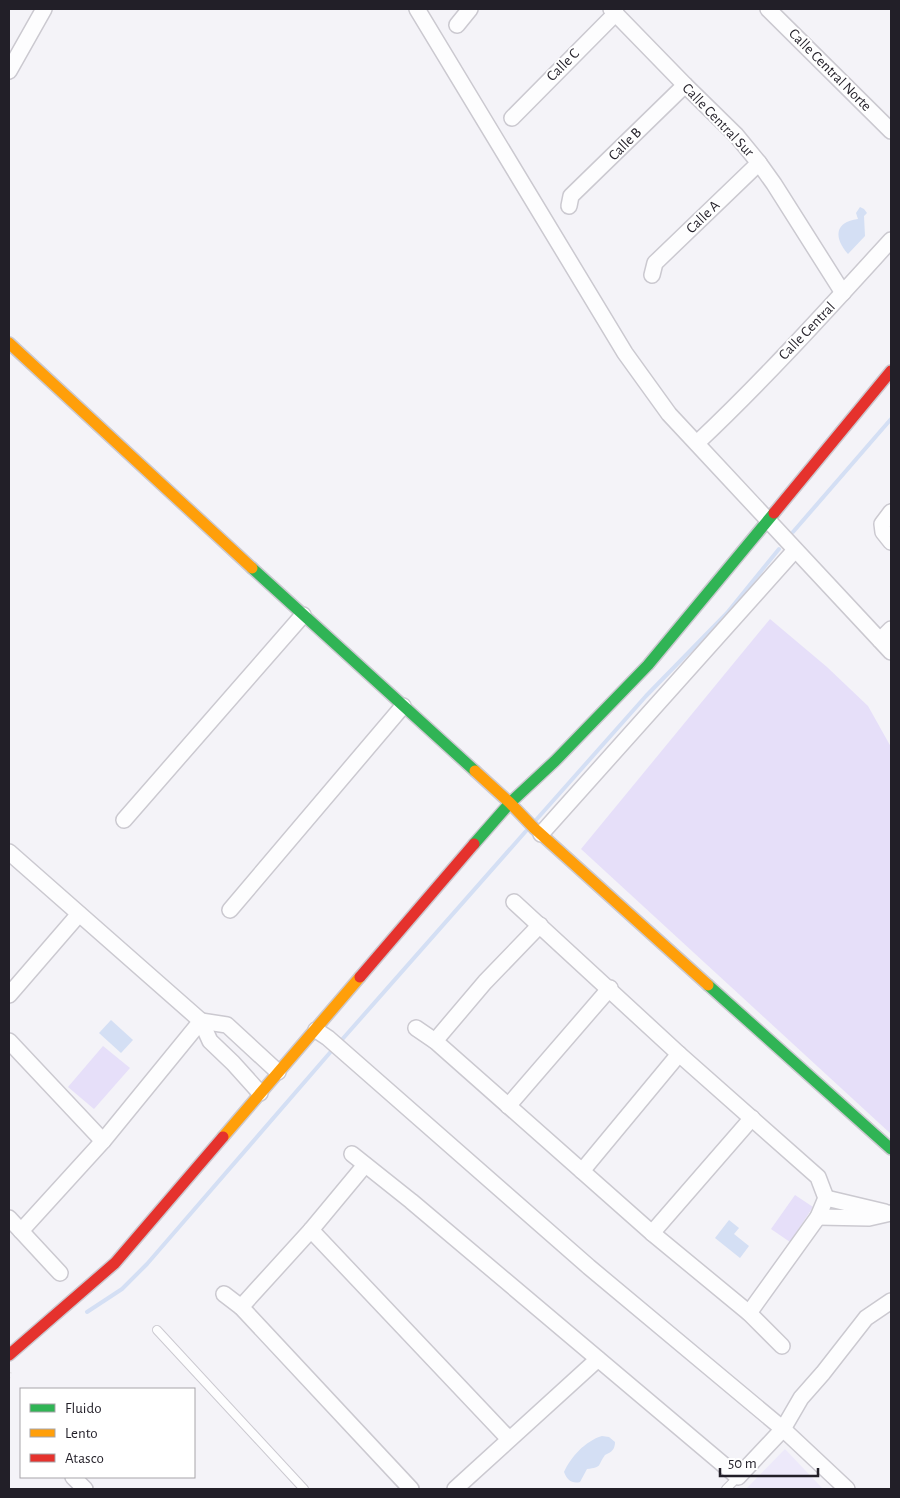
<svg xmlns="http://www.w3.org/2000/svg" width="900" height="1498" viewBox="0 0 900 1498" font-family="'Alegreya Sans',sans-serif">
  <rect width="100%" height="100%" fill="#f4f3f8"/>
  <path fill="#ede9fa" d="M785 1449 823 1489H746Z"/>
  <g fill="#e6dff9">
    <path d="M770 619 827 667 868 706 891 747V1134L581 849Z"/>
    <path d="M103 1046 130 1068 94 1109 68 1087Z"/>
    <path d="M795 1195 813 1207 790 1242 771 1229Z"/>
  </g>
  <g fill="#d4dff4">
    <path d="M860 207 864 209 867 213 864 216 865 236 848 254C834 238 834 222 858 219L856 213Z"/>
    <path d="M111 1020 133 1040 121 1053 99 1033Z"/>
    <path d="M729 1220 739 1228 734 1234 749 1246 740 1258 715 1238Z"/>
    <path d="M602 1436 609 1437 615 1442C615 1449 612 1452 605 1455 597 1466 603 1467 587 1469L580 1482C572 1484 567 1480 564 1472 571 1457 585 1441 602 1436Z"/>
  </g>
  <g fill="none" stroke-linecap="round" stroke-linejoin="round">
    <g stroke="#d4dff4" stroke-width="4">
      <path d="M793 532 891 419"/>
      <path d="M536 820 646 696 727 613 779 549"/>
      <path d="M339 1043 526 831"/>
      <path d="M87 1312 122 1289 147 1264 334 1048"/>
    </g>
    <g stroke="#cbc9d0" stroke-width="10">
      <g id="lane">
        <path d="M157 1330 304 1489"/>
        <path d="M726 1489 738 1477"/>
      </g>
    </g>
    <g stroke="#cbc9d0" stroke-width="18">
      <g id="street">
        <path d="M417 9 625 353 669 414 891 652"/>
        <path d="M611 9 685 85 736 135 759 163 774 184 843 293"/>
        <path d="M768 9 891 131"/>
        <path d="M457 25 470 9"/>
        <path d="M9 71 44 9"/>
        <path d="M512 118 616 13"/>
        <path d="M569 206 571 196 685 85"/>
        <path d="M652 275 655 263 759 163"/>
        <path d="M697 443C765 379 828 309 891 240"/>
        <path d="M891 512 882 524 883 532 891 542"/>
        <path d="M880 640 891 629"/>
        <path d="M124 820 303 615"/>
        <path d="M541 834 795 550"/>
        <path d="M9 852 201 1021 210 1041 233 1063 260 1093"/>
        <path d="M514 902 679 1054 818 1177 826 1198 818 1217 749 1313"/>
        <path d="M230 910 403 706"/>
        <path d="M9 995 79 914"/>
        <path d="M201 1021 227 1025 278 1072"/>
        <path d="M416 1028 435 1041 652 1233 749 1313 782 1346"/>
        <path d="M316 1030 328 1038 589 1267 783 1429 847 1489"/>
        <path d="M9 1041 103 1141"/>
        <path d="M435 1041 485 982 540 925"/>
        <path d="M508 1106 610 988"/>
        <path d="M352 1154 411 1201 738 1477 783 1429 801 1398 823 1373 866 1318 891 1301"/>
        <path d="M582 1171 679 1054"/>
        <path d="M826 1198 885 1212"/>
        <path d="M818 1217 869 1218 891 1213"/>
        <path d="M9 1218 21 1231 103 1141 201 1021"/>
        <path d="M311 1230 509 1439"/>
        <path d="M21 1231 60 1273"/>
        <path d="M652 1233 752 1118"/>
        <path d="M224 1294 241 1307 411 1489"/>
        <path d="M241 1307 311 1230 365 1165"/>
        <path d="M73 1477 85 1489"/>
        <path d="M455 1489 598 1359"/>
      </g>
    </g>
    <g stroke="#cbc9d0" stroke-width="14">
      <g id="fast">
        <path d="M252 568 475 771"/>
        <path d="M474 844 510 803 555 761 648 665 774 513"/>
        <path d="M708 985 891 1149"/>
      </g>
    </g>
    <g stroke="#cbc9d0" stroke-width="14">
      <g id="slow">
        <path d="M9 343 252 568"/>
        <path d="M475 771 510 803 534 828 708 985"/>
        <path d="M223 1137 360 977"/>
      </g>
    </g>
    <g stroke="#cbc9d0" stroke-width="14">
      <g id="jam">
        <path d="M774 513 891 371"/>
        <path d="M360 977 474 844"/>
        <path d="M9 1355 115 1263 223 1137"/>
      </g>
    </g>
    <path stroke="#e0dfe1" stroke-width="2.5" stroke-dasharray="1 4" stroke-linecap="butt" d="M9 1378 11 1370"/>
    <use href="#lane" stroke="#fdfdfe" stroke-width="8"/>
    <use href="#street" stroke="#fdfdfe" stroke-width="15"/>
    <use href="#fast" stroke="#30b455" stroke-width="11"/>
    <use href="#slow" stroke="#ff9f0a" stroke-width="11"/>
    <use href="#jam" stroke="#e5322d" stroke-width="11"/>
  </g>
  <g text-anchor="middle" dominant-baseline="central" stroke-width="4" stroke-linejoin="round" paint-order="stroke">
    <g font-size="15" fill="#221f28" stroke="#fff">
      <text transform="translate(563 65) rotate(-45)">Calle C</text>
      <text transform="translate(830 70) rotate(45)">Calle Central Norte</text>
      <text transform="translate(718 120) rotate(46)">Calle Central Sur</text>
      <text transform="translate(625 144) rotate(-45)">Calle B</text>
      <text transform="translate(703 217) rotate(-44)">Calle A</text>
      <text transform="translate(807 331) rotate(-46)">Calle Central</text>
    </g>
  </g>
  <rect width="900" height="1498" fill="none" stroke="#221f28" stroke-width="20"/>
  <rect x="20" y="1388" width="175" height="90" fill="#ffffff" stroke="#a7a5a9"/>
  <rect x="30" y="1404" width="25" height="8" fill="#30b455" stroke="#a7a5a9"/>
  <text x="65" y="1413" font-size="15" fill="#221f28">Fluido</text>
  <rect x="30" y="1429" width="25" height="8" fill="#ff9f0a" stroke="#a7a5a9"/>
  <text x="65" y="1438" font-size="15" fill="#221f28">Lento</text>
  <rect x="30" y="1454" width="25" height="8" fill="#e5322d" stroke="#a7a5a9"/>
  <text x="65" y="1463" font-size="15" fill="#221f28">Atasco</text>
  <path d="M720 1468v8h98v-8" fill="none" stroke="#221f28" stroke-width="2.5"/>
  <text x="728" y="1468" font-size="15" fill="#221f28" stroke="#ffffff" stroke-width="4" paint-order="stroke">50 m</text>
</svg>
